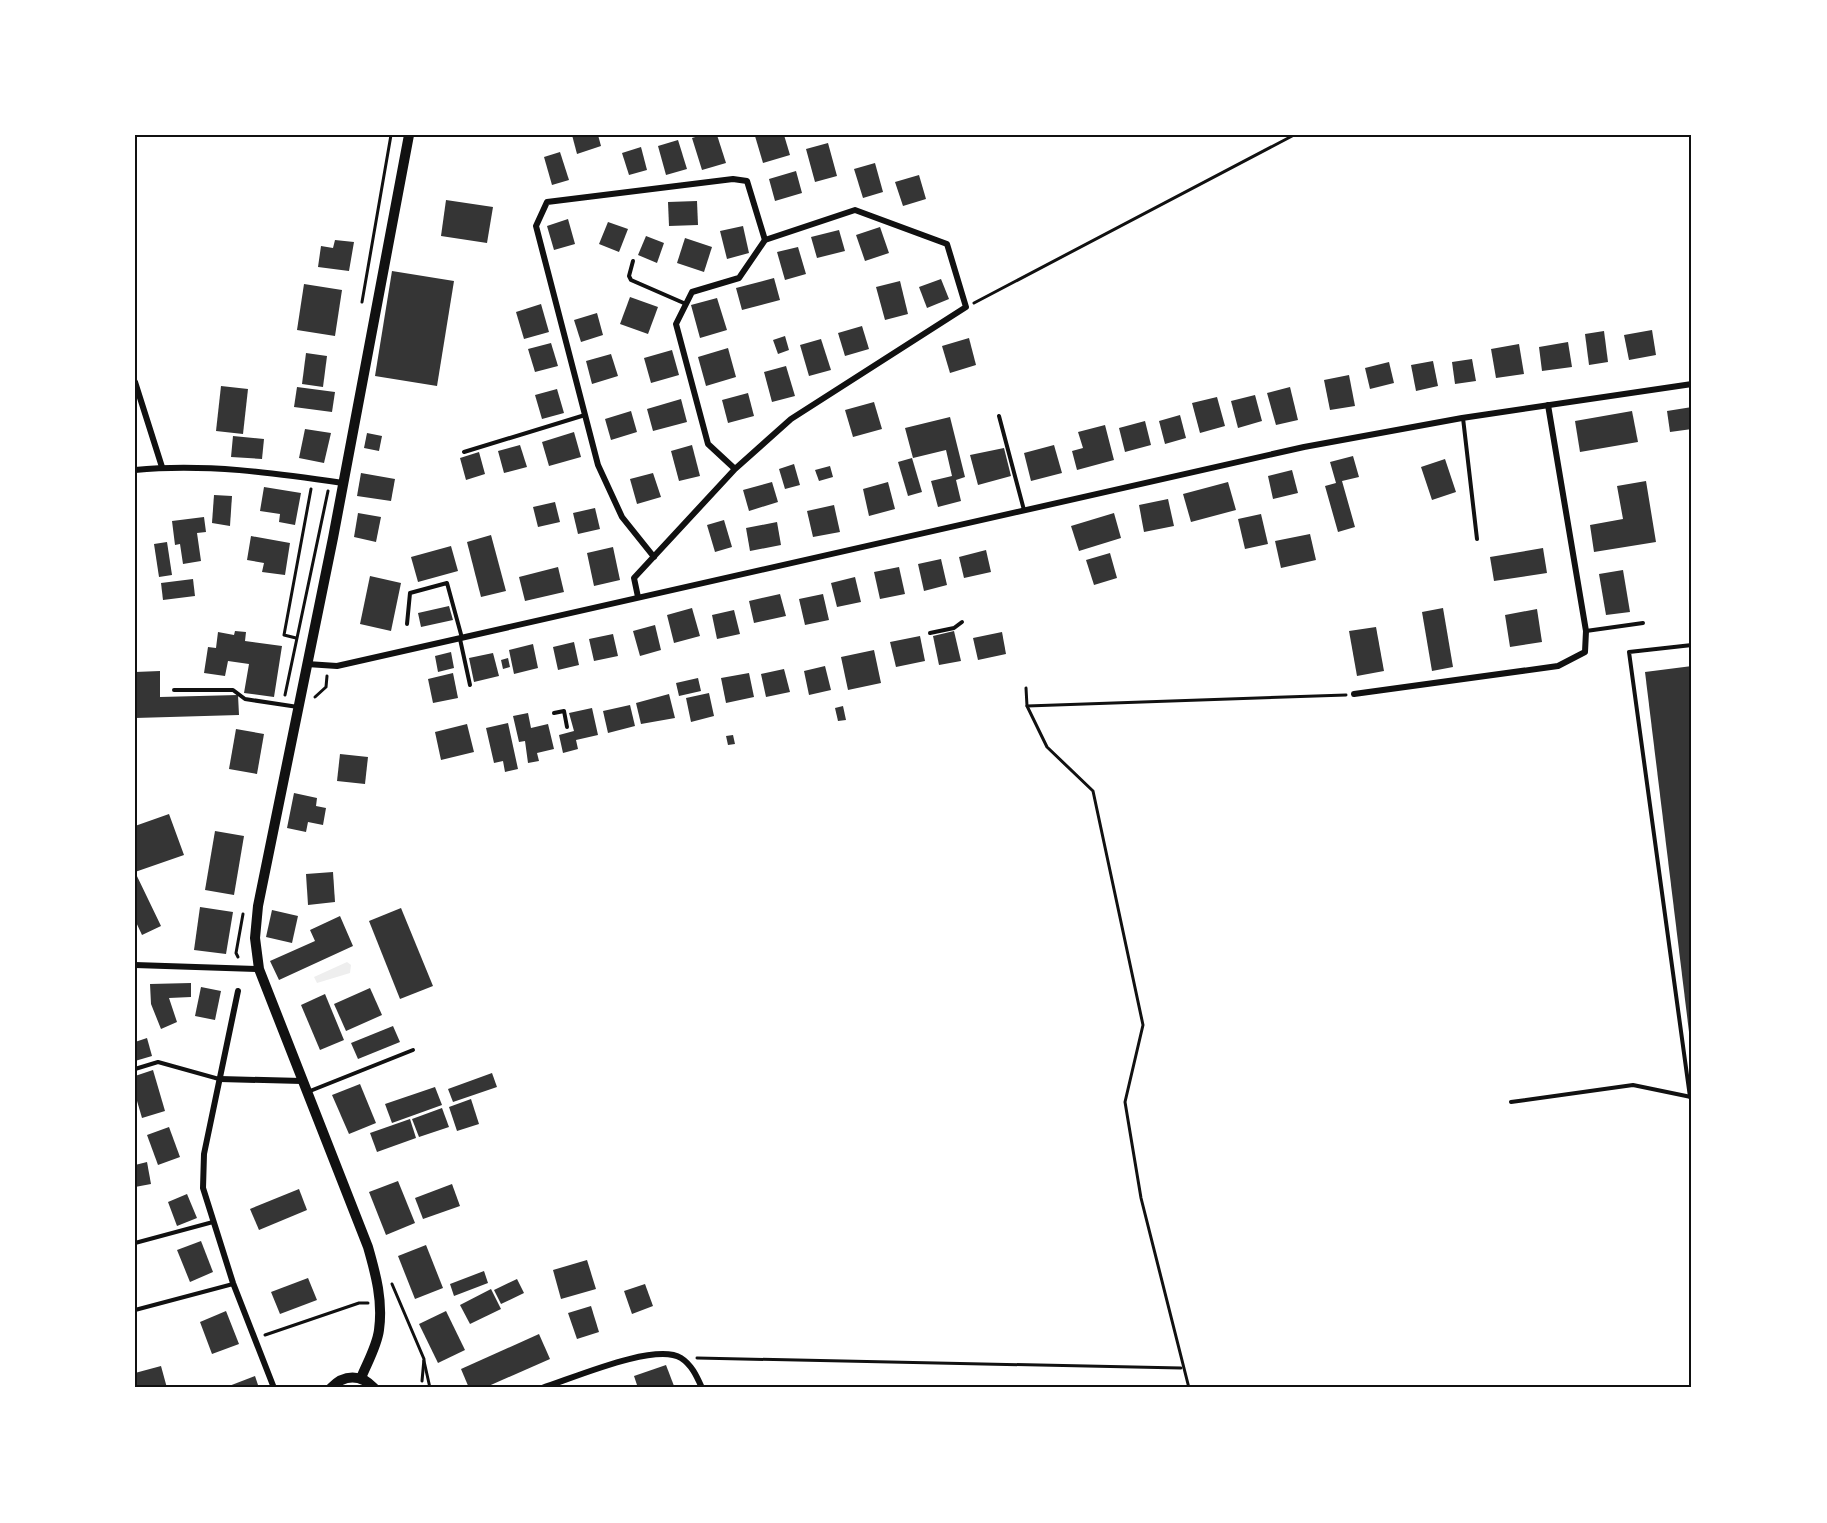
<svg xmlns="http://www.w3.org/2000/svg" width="1827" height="1523" viewBox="0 0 1827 1523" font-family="Poppins,sans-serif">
  <rect width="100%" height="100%" fill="#fff"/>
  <path fill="#eee" d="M347 962 351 965 350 973 317 983 314 977Z"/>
  <g fill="#353535">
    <path d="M572 135H598L601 146 577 154Z"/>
    <path d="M702 135H717L726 163 702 170 692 138Z"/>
    <path d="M784 135 790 155 763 163 755 136Z"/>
    <path d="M678 140 687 169 666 175 658 146Z"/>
    <path d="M828 143 837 176 815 182 806 149Z"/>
    <path d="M641 147 647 170 629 175 622 153Z"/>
    <path d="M560 152 569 180 552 185 544 157Z"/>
    <path d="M875 163 883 192 863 198 854 169Z"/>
    <path d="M796 171 802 193 775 201 769 179Z"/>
    <path d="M919 175 926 199 903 206 895 182Z"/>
    <path d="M446 200 493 207 487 243 441 236Z"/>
    <path d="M697 201 698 225 669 226 668 202Z"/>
    <path d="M568 219 575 244 554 250 547 226Z"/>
    <path d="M608 222 628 229 619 252 599 244Z"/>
    <path d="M743 226 749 253 727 259 720 231Z"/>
    <path d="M880 227 889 253 865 261 856 235Z"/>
    <path d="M839 230 845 251 817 258 811 237Z"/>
    <path d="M646 236 664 243 657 263 638 255Z"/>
    <path d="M685 238 712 247 704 272 677 263Z"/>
    <path d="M335 240 354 242 349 271 318 267 321 246 333 248Z"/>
    <path d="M798 247 806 274 785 280 777 252Z"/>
    <path d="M392 271 454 281 437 386 375 376Z"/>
    <path d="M774 278 780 300 742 310 736 288Z"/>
    <path d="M941 279 949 299 927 308 919 287Z"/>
    <path d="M900 281 908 314 885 320 876 287Z"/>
    <path d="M304 284 342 290 335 336 297 330Z"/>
    <path d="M630 297 658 307 648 334 620 324Z"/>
    <path d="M717 298 727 330 700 338 691 305Z"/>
    <path d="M541 304 549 332 524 339 516 312Z"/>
    <path d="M597 313 603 335 581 342 574 320Z"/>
    <path d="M862 326 869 349 845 356 838 333Z"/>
    <path d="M1652 330 1656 355 1629 360 1624 335Z"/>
    <path d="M1604 331 1608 362 1589 365 1585 334Z"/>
    <path d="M785 336 789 350 778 354 773 340Z"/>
    <path d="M969 338 976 365 950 373 942 346Z"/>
    <path d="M821 339 831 370 809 376 800 345Z"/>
    <path d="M1568 342 1572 367 1542 371 1539 347Z"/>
    <path d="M551 343 558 366 535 372 528 349Z"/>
    <path d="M1519 344 1524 374 1496 378 1491 349Z"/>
    <path d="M728 348 736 377 706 386 698 357Z"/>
    <path d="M672 350 679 375 651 383 644 358Z"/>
    <path d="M306 353 327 356 323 387 302 384Z"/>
    <path d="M611 354 618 376 592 384 586 361Z"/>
    <path d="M1472 359 1476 381 1455 384 1452 362Z"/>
    <path d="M1433 361 1438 386 1416 391 1411 365Z"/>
    <path d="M1389 362 1394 383 1370 389 1365 368Z"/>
    <path d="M786 366 795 396 772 402 764 372Z"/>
    <path d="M1349 375 1355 406 1330 410 1324 380Z"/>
    <path d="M221 386 248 389 243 434 216 431Z"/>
    <path d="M297 387 335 392 332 412 294 407Z"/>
    <path d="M1290 387 1298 420 1276 425 1267 393Z"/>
    <path d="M557 389 564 413 542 419 535 395Z"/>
    <path d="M748 393 754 416 728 423 722 400Z"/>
    <path d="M1255 395 1262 421 1238 428 1231 401Z"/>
    <path d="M1217 397 1225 426 1200 433 1192 403Z"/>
    <path d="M681 399 687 422 653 431 647 409Z"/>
    <path d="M874 402 882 429 853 437 845 410Z"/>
    <path d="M1692 407V429L1670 432 1667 411Z"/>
    <path d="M631 411 637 432 611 440 605 419Z"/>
    <path d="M1632 411 1638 442 1580 452 1575 421Z"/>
    <path d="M1180 415 1186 438 1165 444 1159 421Z"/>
    <path d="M950 417 965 477 956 480 961 501 938 507 931 481 952 476 946 450 913 458 905 428Z"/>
    <path d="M1145 421 1151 445 1125 452 1119 428Z"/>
    <path d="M1105 425 1114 460 1077 470 1072 451 1083 448 1078 432Z"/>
    <path d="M305 429 331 433 324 463 299 458Z"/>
    <path d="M574 432 581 457 549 466 542 442Z"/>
    <path d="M367 433 382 436 379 451 364 448Z"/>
    <path d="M233 436 264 439 262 459 231 457Z"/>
    <path d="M520 445 527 467 504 473 498 451Z"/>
    <path d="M692 445 700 476 679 481 671 451Z"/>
    <path d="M1054 445 1062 473 1031 481 1024 453Z"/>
    <path d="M1004 448 1011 476 978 485 970 455Z"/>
    <path d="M479 452 485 474 466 480 460 458Z"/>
    <path d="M1353 456 1359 477 1342 481 1355 527 1338 532 1325 486 1336 483 1330 462Z"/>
    <path d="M912 458 922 492 908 496 898 462Z"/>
    <path d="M1445 459 1456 492 1432 500 1421 467Z"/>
    <path d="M794 464 800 485 785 489 779 469Z"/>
    <path d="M830 466 833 477 819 481 815 470Z"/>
    <path d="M1292 470 1298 493 1273 499 1268 476Z"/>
    <path d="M361 473 395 479 391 501 357 496Z"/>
    <path d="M653 473 661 497 637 504 630 479Z"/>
    <path d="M1646 481 1656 542 1594 552 1590 525 1623 519 1617 486Z"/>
    <path d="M772 482 778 502 749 511 743 490Z"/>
    <path d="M888 482 895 509 869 516 863 489Z"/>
    <path d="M1228 482 1236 510 1191 522 1183 494Z"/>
    <path d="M264 487 301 493 295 525 279 522 280 514 260 511Z"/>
    <path d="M214 495 232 496 230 526 212 523Z"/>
    <path d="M1168 499 1174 526 1144 532 1139 505Z"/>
    <path d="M555 502 560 522 538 527 533 507Z"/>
    <path d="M834 505 840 532 813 537 807 511Z"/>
    <path d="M595 508 600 529 578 534 573 513Z"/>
    <path d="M358 513 381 517 376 542 354 537Z"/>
    <path d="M1114 513 1121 538 1079 551 1071 526Z"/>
    <path d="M1261 514 1268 544 1245 549 1238 519Z"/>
    <path d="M204 517 206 532 197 533 201 561 183 564 180 544 175 545 172 521Z"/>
    <path d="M724 520 732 547 715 552 707 525Z"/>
    <path d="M777 522 781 545 750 551 746 528Z"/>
    <path d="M1310 534 1316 560 1281 568 1275 541Z"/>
    <path d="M491 535 506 591 481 597 467 542Z"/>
    <path d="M251 536 290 543 285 575 262 572 264 563 247 560Z"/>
    <path d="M167 542 172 575 159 577 154 544Z"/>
    <path d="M451 546 458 571 418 582 411 557Z"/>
    <path d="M613 547 620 580 594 586 587 553Z"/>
    <path d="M1543 548 1547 573 1494 581 1490 557Z"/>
    <path d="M986 550 991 572 964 578 959 557Z"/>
    <path d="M1110 553 1117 578 1094 585 1086 560Z"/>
    <path d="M941 559 947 585 924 591 918 564Z"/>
    <path d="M558 567 564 592 525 601 519 577Z"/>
    <path d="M899 567 905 594 880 599 874 572Z"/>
    <path d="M1623 570 1630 612 1606 615 1599 574Z"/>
    <path d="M370 576 401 583 391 631 360 624Z"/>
    <path d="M855 577 861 602 837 607 831 583Z"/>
    <path d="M193 579 195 596 163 600 161 583Z"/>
    <path d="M780 594 786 616 754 623 749 601Z"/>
    <path d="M823 594 829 620 805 625 799 599Z"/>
    <path d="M449 606 453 620 421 627 418 613Z"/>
    <path d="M692 608 700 636 674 643 667 615Z"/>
    <path d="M1443 608 1453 667 1432 671 1422 612Z"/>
    <path d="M1537 609 1542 642 1510 647 1505 615Z"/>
    <path d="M734 610 740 634 717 639 712 615Z"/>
    <path d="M655 625 661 650 640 656 633 631Z"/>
    <path d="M1376 627 1384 671 1357 676 1349 631Z"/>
    <path d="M235 631 246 632 245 641 282 646 274 697 244 693 249 664 228 661 225 676 204 673 208 647 216 648 218 632 234 635Z"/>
    <path d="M954 631 961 661 939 665 933 636Z"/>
    <path d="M1002 632 1006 654 978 660 973 638Z"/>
    <path d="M613 634 618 656 594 661 589 639Z"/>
    <path d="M920 636 925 661 896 667 890 642Z"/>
    <path d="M574 642 579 665 558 670 553 647Z"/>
    <path d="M533 644 538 668 514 674 509 650Z"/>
    <path d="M874 650 881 683 848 690 841 657Z"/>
    <path d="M451 652 454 668 438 672 435 656Z"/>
    <path d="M493 653 499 676 474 682 469 658Z"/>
    <path d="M508 658 510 667 503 669 501 660Z"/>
    <path d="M825 666 831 690 809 695 804 671Z"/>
    <path d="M1692 666V1031L1689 1032 1645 672Z"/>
    <path d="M784 669 790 692 766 697 761 674Z"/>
    <path d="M160 671V697L238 695 239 715 135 718V672Z"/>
    <path d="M453 673 458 698 433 703 428 679Z"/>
    <path d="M749 673 754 697 726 703 721 678Z"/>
    <path d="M698 678 701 691 679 696 676 683Z"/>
    <path d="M709 693 714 716 691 722 686 698Z"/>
    <path d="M669 694 675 718 641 724 636 703Z"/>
    <path d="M630 705 635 726 608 733 603 711Z"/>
    <path d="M843 706 846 720 838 721 835 708Z"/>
    <path d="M592 708 598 735 576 740 578 749 563 753 559 735 574 731 569 713Z"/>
    <path d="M528 713 531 728 548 724 554 749 537 753 539 761 528 763 525 741 519 742 513 716Z"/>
    <path d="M508 723 518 769 505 772 503 761 494 763 486 728Z"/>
    <path d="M467 724 474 752 441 760 435 732Z"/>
    <path d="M236 729 264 734 257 774 229 769Z"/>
    <path d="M733 735 735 744 728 745 726 736Z"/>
    <path d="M340 754 368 757 365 784 337 781Z"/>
    <path d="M294 793 317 798 316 806 326 808 323 825 308 822 306 832 287 828Z"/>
    <path d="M169 814 184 855 135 872 161 926 142 935 135 920V826Z"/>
    <path d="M215 831 244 836 234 895 205 890Z"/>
    <path d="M333 872 335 902 308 905 306 874Z"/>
    <path d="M200 907 233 912 226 954 194 950Z"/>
    <path d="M401 908 433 986 400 999 369 921Z"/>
    <path d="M272 910 298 916 292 943 266 937Z"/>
    <path d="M340 916 353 946 279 980 270 961 315 941 310 930Z"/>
    <path d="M191 983V997L169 998 177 1022 161 1029 151 1004 150 984Z"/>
    <path d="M201 987 221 991 215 1020 195 1016Z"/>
    <path d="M370 988 382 1015 346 1031 334 1004Z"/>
    <path d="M325 994 344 1040 320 1050 301 1005Z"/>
    <path d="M393 1026 400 1042 358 1059 351 1043Z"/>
    <path d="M147 1038 152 1056 135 1061V1042Z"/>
    <path d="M153 1070 165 1111 142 1118 135 1094V1076Z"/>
    <path d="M492 1073 497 1087 453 1102 448 1089Z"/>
    <path d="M360 1084 376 1123 349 1134 332 1095Z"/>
    <path d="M435 1087 442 1105 392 1123 385 1104Z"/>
    <path d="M471 1099 479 1124 457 1131 449 1107Z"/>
    <path d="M442 1108 449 1127 419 1137 412 1119Z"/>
    <path d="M410 1119 416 1138 377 1152 370 1133Z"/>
    <path d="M169 1127 180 1157 158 1165 147 1135Z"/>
    <path d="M147 1162 151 1184 135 1187V1165Z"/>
    <path d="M398 1181 415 1223 386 1235 369 1192Z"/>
    <path d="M452 1184 460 1206 423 1219 415 1198Z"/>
    <path d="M299 1189 307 1210 259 1230 250 1209Z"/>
    <path d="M187 1194 197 1218 177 1226 168 1202Z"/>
    <path d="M201 1241 213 1272 190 1282 177 1250Z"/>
    <path d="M426 1245 443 1288 415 1299 398 1256Z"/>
    <path d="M587 1260 596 1289 561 1299 553 1270Z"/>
    <path d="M484 1271 488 1283 454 1296 450 1284Z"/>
    <path d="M308 1278 317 1300 280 1314 271 1292Z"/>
    <path d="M517 1279 524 1293 501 1304 494 1290Z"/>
    <path d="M645 1284 653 1306 632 1314 624 1291Z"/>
    <path d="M491 1289 501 1309 470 1324 460 1305Z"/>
    <path d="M591 1306 599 1332 577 1339 568 1313Z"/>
    <path d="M226 1311 239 1344 212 1354 200 1322Z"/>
    <path d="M446 1311 465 1350 438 1363 419 1324Z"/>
    <path d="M539 1334 550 1359 484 1388H469L461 1369Z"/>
    <path d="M666 1365 674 1386 638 1388 634 1376Z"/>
    <path d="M161 1366 167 1388H136L135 1373Z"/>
    <path d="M255 1376 259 1388H230L229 1386Z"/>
  </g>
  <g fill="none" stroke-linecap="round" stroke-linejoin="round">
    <g stroke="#111" stroke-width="3">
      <path d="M362 302 391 135"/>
      <path d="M974 303 1294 135"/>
      <path d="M296 638 284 635 311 489"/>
      <path d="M1026 688 1027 706 1346 695"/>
      <path d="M285 695 328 491"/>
      <path d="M315 697 326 687 327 676"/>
      <path d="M1027 706 1047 747 1093 791 1143 1025 1125 1102 1141 1198 1189 1388"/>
      <path d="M238 957 236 953 243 914"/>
      <path d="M392 1284 424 1359 422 1381"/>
      <path d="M265 1335 359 1303H368"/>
      <path d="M697 1358 1181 1368"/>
      <path d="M424 1361 430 1388"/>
    </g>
    <g stroke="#111" stroke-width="4">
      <path d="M633 261 629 276 631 280 686 304"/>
      <path d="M999 416 1024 510"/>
      <path d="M1463 418 1477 539"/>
      <path d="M464 452 585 415"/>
      <path d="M407 624 410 593 447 583 462 638"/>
      <path d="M1586 631 1643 623"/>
      <path d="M930 633 954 628 962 622"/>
      <path d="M460 639 470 685"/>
      <path d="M174 690H233L245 699 298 707"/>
      <path d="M554 713 564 711 567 727"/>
      <path d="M135 1069 158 1062 219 1079"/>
      <path d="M310 1091 413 1050"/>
      <path d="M1690 1097 1629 652 1692 645"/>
      <path d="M1511 1102 1633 1085 1691 1097"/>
      <path d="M135 1243 213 1222"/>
      <path d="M135 1310 233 1284"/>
    </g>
    <g stroke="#111" stroke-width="6">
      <path d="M135 382 162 467"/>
      <path d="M135 470C205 463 274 473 343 483"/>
      <path d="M654 557 622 517 598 465 536 226 547 202 733 179 747 181 765 240"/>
      <path d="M638 597 634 578 735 469 791 419 966 307 947 244 855 210 765 240 739 278 692 292 676 324 708 444 735 469"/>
      <path d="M307 664 337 666 1304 447 1462 418 1692 384"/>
      <path d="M1354 694 1558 666 1585 652 1586 631 1548 405"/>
      <path d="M135 965 259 969"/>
      <path d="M238 991 204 1154 203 1188 233 1283 274 1388"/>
      <path d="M220 1079 302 1081"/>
      <path d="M542 1388C571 1379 655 1342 681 1358 692 1365 697 1377 702 1388"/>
    </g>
    <g stroke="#111" stroke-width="10">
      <path d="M361 1378C367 1363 377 1346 379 1330 383 1301 376 1275 368 1247L259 969 255 938 258 906 333 538 409 135"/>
      <path d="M331 1388C344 1374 361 1374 374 1388"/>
    </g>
  </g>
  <rect width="1827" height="1523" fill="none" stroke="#ffffff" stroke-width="273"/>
  <rect x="136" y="136" width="1554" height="1250" fill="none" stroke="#111" stroke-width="2"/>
</svg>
